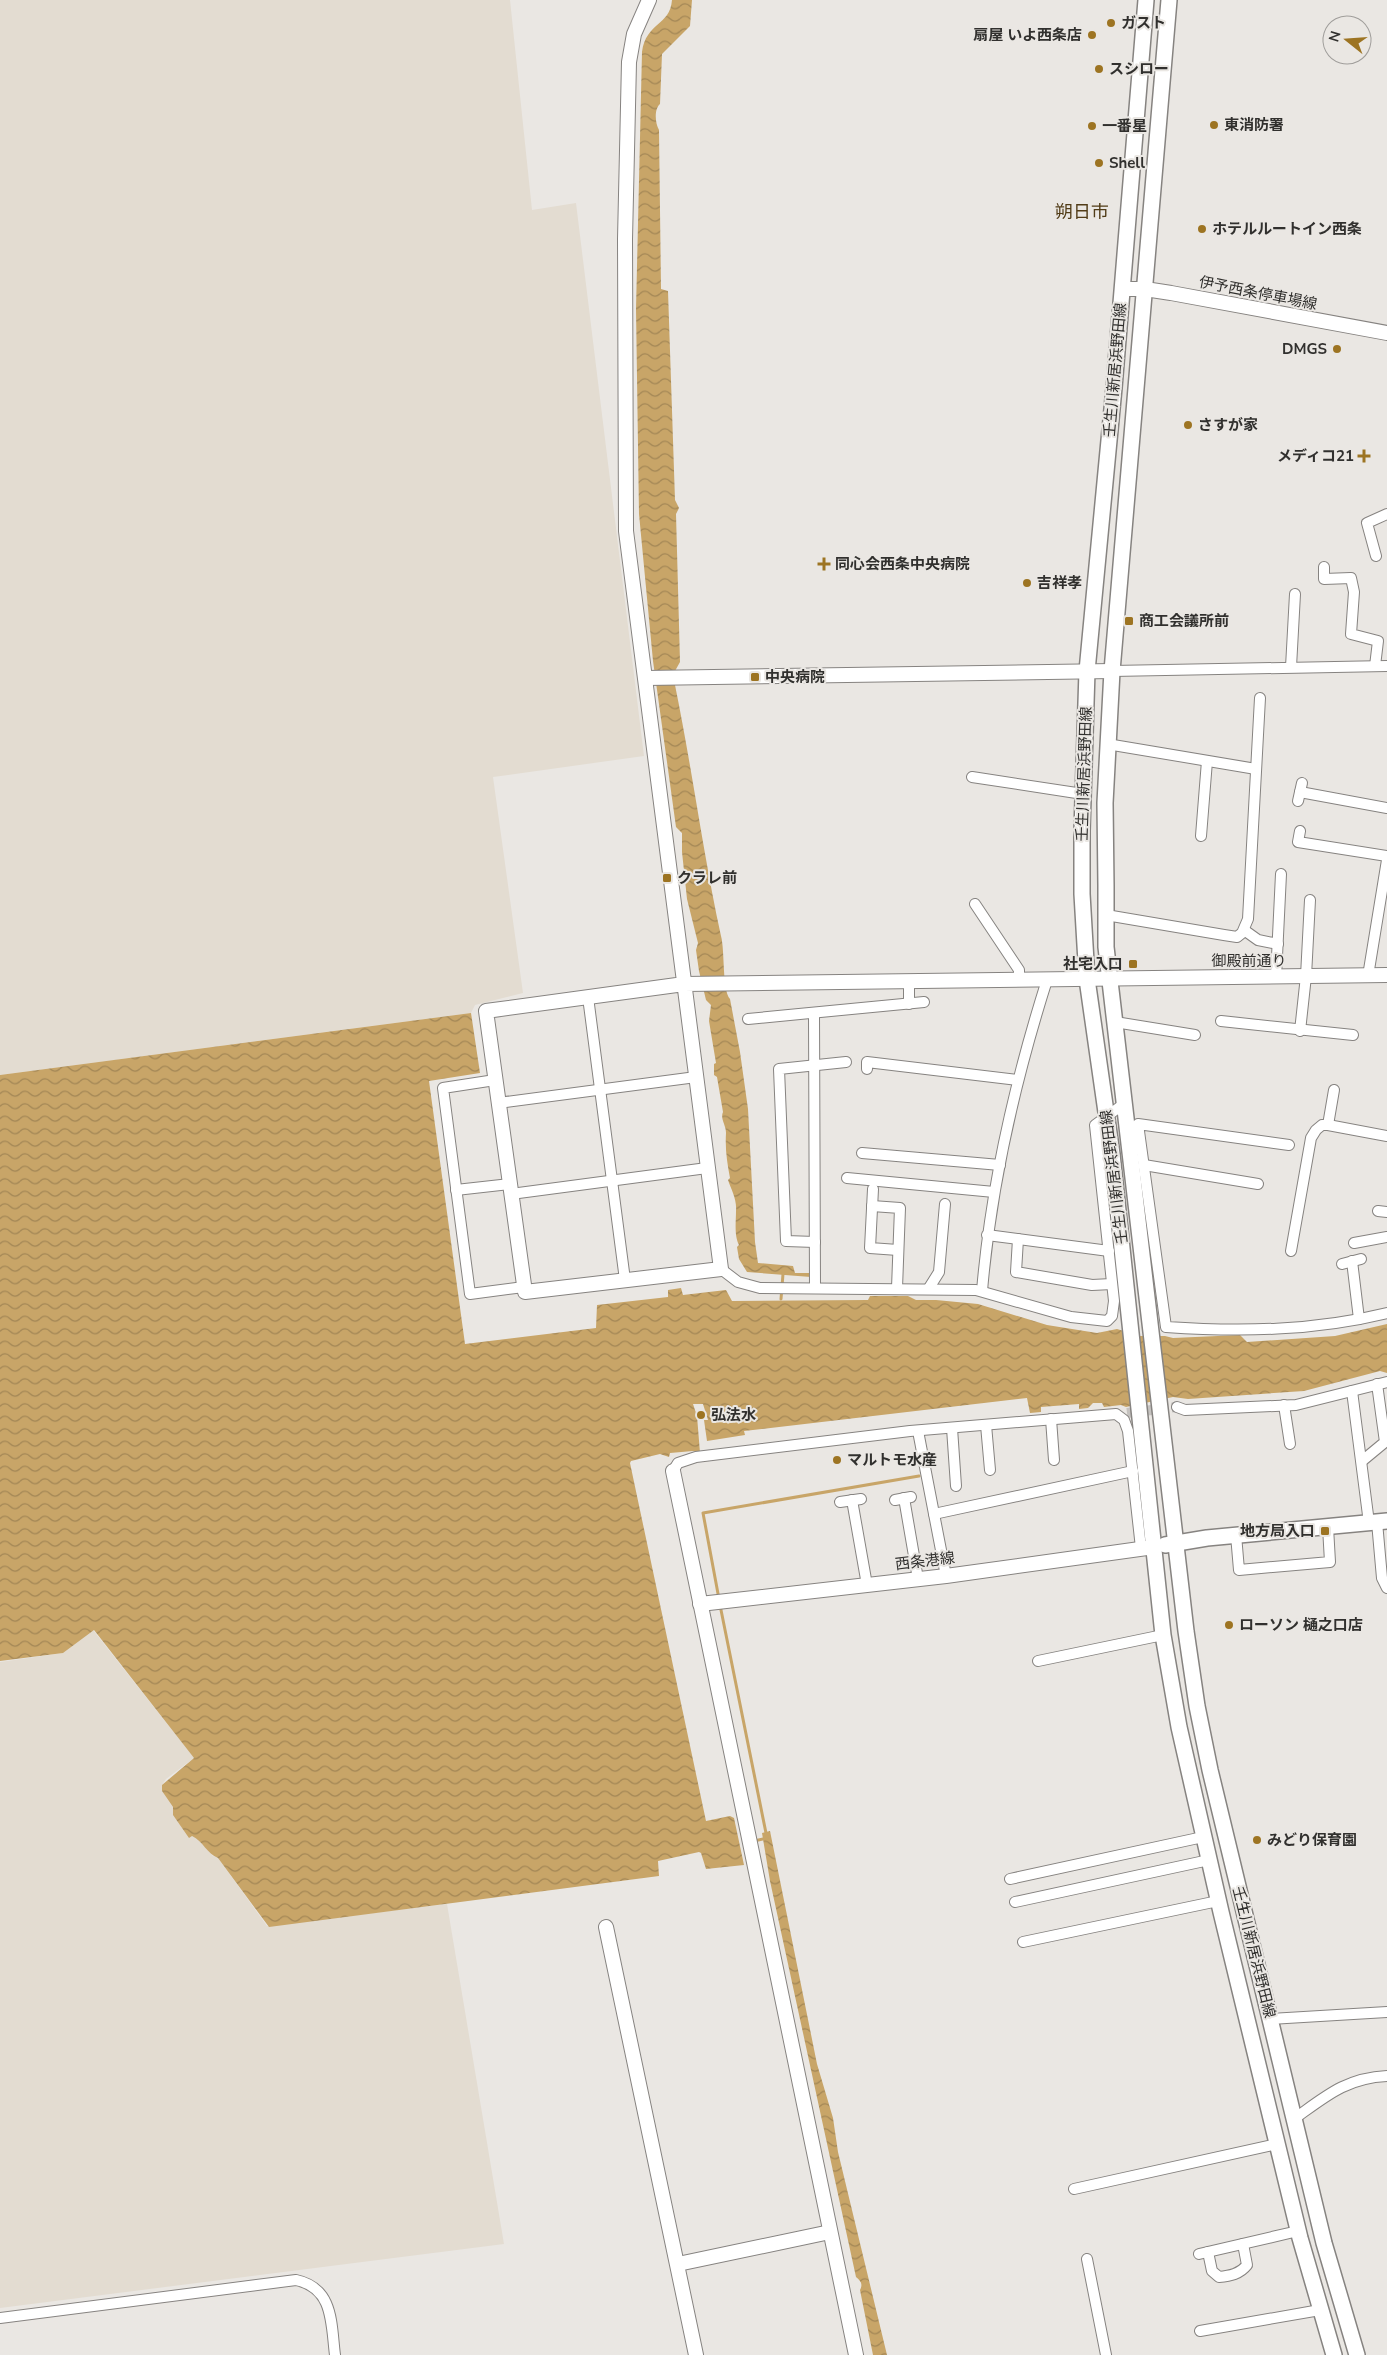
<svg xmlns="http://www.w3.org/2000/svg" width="1387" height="2355" viewBox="0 0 1387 2355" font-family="'Nunito Sans','Noto Sans JP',sans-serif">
  <defs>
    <pattern id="water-waves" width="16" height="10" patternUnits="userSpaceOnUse" patternTransform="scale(1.25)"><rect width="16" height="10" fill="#c8a568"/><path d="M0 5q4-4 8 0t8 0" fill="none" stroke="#a38756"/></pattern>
  </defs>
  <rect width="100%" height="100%" fill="#eae7e3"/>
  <g fill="#e3dcd1">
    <path d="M0 0H510L532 210 576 203 644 756 493 777 523 993 475 1005 471 1013 0 1075Z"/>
    <path d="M93 1630 194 1758 166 1779 162 1785V1791L192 1836 198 1839 213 1856 218 1858 267 1926 447 1904 504 2244 0 2308V1662L63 1653Z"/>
  </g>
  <g fill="url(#water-waves)">
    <path d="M672 0H692L690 26 662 54 660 104C654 109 655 123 659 130L661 289 668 291 675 500 679 508 676 514 680 662 675 671V685C692 768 703 853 721 936 725 951 722 990 730 999L740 1052 748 1109 755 1242 758 1263 793 1266 795 1273H811V1277L747 1272 739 1259 737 1247 739 1245C734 1236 736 1221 736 1211 737 1199 731 1189 728 1180L730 1178C727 1162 725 1149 726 1133 726 1125 720 1119 723 1112L717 1077 714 1075V1064L716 1063 709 1021 711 1005 706 1000 699 971 696 950 698 943 687 899 682 852V833L676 827 653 661 639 514 636 309 642 52C646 22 670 26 672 0Z"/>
    <path d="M471 1013 480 1073 429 1081 465 1344 596 1328 597 1305 668 1297V1290L681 1288 683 1295 726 1290 732 1301 868 1300 870 1296H908L916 1300H936L978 1304 1047 1325 1097 1333 1117 1329 1140 1336H1165L1173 1338 1240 1335 1247 1342 1335 1336 1387 1324V1373L1380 1371 1304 1391 1188 1399 1173 1397 1126 1407 1121 1405 1104 1407 1102 1403H1093L1088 1408 1079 1409V1404L1041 1407V1412L1030 1413 1027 1398 744 1431 745 1435 707 1441 704 1420H708L703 1404H693L697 1416 700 1453 693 1451 670 1453 669 1457 660 1454 631 1461 630 1463 706 1821 730 1816 734 1818 744 1865 706 1869 701 1853 699 1852 658 1861 659 1876 269 1927 218 1858C207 1854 203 1841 192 1836L189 1838 173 1815V1807L162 1791V1785L194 1758 94 1630 63 1653 0 1661V1075Z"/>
    <path d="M770 1831 817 2064 833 2118 838 2152 887 2355H873L860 2290C863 2284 861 2281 856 2277L770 1881 762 1833Z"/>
  </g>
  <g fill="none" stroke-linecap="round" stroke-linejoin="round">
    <g stroke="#c8a568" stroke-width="3">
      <path d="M781 1299 783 1274"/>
      <path d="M719 1599 703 1513 919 1476"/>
      <path d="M720 1605 767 1838 754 1841"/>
    </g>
    <path stroke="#c5c2bf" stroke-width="10" stroke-dasharray="10 5" stroke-linecap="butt" d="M1127 1413 1177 1407"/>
    <g stroke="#868380" stroke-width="12">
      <g id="street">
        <path d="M1376 556 1367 523 1387 514"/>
        <path d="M1324 567V579L1351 578 1354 592 1351 634 1378 641 1375 666"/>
        <path d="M1291 667 1295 594"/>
        <path d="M1112 671 1387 666"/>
        <path d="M1107 744 1256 769"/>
        <path d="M972 777 1083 794"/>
        <path d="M1300 792 1387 808"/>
        <path d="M1298 801 1302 783"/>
        <path d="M1300 831 1298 842 1387 856"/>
        <path d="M1201 836 1207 761"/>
        <path d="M975 904 1019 970V980"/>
        <path d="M1106 915 1224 935 1237 937 1242 933 1248 919 1260 698"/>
        <path d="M1244 930 1258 940 1278 944"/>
        <path d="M1368 976 1387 860"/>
        <path d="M1276 977 1281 874"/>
        <path d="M588 997 625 1280"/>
        <path d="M909 1004V981"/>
        <path d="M814 1014 815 1288"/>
        <path d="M748 1019 924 1002"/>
        <path d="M1221 1021 1353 1035"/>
        <path d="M1115 1022 1195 1035"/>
        <path d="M1300 1031 1306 976 1310 900"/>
        <path d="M867 1069V1062L1018 1080"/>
        <path d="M495 1080 443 1088 470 1294 524 1287"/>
        <path d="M498 1103 696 1077"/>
        <path d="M1328 1125 1334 1090"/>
        <path d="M1289 1145 1138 1124 1166 1327C1240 1332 1314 1331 1387 1313"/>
        <path d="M862 1153 1000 1165"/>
        <path d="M1144 1165 1258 1184"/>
        <path d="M847 1178 994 1192"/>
        <path d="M873 1189 870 1248 898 1250"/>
        <path d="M456 1190 510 1184"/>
        <path d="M511 1194 707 1168"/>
        <path d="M872 1206 900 1208 897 1288"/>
        <path d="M1378 1211 1387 1212"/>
        <path d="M987 1235 1109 1251"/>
        <path d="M1018 1239 1016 1272 1092 1285 1112 1284"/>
        <path d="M815 1242 786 1241 779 1069 846 1062"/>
        <path d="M1354 1243 1387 1237"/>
        <path d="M1291 1251 1311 1138 1316 1130 1322 1125H1328L1387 1136"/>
        <path d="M1352 1261 1359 1319"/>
        <path d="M1342 1264 1361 1259"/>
        <path d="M721 1269 738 1282 760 1288 976 1290 1071 1317 1107 1321 1112 1316 1114 1301 1095 1125 1125 1103"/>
        <path d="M929 1288 939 1272 945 1204"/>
        <path d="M982 1291C991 1185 1015 1081 1047 980"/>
        <path d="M1352 1391 1369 1523"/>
        <path d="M1284 1405 1290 1444"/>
        <path d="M1177 1407 1185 1410 1296 1405 1387 1382"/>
        <path d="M1051 1419 1054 1460"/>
        <path d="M986 1425 990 1470"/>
        <path d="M952 1428 956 1486"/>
        <path d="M918 1431 946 1576"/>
        <path d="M1362 1461 1385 1442 1377 1384"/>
        <path d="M673 1471 678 1463 696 1457 910 1431 1116 1414 1124 1420 1128 1431 1141 1548"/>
        <path d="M904 1498 918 1579"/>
        <path d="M852 1500 867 1585"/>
        <path d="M895 1500 911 1497"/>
        <path d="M840 1502 861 1499"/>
        <path d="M934 1514 1133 1471"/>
        <path d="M1377 1522 1382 1578 1387 1588"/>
        <path d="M1236 1535 1239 1570 1330 1562 1328 1527"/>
        <path d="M1038 1661 1163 1635"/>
        <path d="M1010 1879 1203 1837"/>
        <path d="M1015 1902 1209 1860"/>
        <path d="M1023 1942 1218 1901"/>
        <path d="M1270 2019 1387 2012"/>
        <path d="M1294 2119C1326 2096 1346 2078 1387 2076"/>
        <path d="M1074 2189 1277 2144"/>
        <path d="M1208 2252 1212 2271 1219 2277C1230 2276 1240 2274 1247 2265L1243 2244"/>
        <path d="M1199 2254 1298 2231"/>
        <path d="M1087 2259 1106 2355"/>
        <path d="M0 2318 296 2280C334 2288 331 2324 335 2355"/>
        <path d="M1200 2331 1320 2310"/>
      </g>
    </g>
    <g stroke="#868380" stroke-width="16">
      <g id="secondary">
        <path d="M649 0 634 34 629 62 625 239 626 531 721 1269 525 1292 486 1011 684 984 1387 975"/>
        <path d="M1122 289H1145L1171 293 1387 333"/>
        <path d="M646 678 1112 671"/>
        <path d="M673 1471 856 2355"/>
        <path d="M700 1604 946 1576 1154 1547"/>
        <path d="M606 1927 696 2355"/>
        <path d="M678 2264 830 2232"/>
      </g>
    </g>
    <g stroke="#868380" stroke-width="18">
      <g id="primary">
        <path d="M1146 0 1114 388 1087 671 1082 831V894L1087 979 1112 1154 1163 1635 1179 1727 1221 1912 1300 2238 1334 2355"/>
        <path d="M1169 0 1112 671 1105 803 1106 886V947L1186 1631 1197 1706 1210 1770 1324 2243 1357 2355"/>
        <path d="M1165 1545 1207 1538 1387 1521"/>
      </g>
    </g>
    <use href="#street" stroke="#fff" stroke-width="10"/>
    <use href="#secondary" stroke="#fff" stroke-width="14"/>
    <use href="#primary" stroke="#fff" stroke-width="15"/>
  </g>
  <g fill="#9d7422" stroke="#eae7e3" stroke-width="2">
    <circle cx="1111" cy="23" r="5"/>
    <circle cx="1092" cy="35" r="5"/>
    <circle cx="1099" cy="69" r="5"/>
    <circle cx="1214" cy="125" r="5"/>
    <circle cx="1092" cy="126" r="5"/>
    <circle cx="1099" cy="163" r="5"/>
    <circle cx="1202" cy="229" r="5"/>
    <circle cx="1337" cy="349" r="5"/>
    <circle cx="1188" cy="425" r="5"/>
    <path d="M1361.5 448.5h5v5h5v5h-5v5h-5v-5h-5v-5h5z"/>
    <path d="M821.5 556.5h5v5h5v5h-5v5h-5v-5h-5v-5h5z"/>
    <circle cx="1027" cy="583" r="5"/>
    <rect x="1124" y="616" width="10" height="10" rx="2.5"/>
    <rect x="750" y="672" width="10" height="10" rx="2.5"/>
    <rect x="662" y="873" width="10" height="10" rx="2.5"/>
    <rect x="1128" y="959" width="10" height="10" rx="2.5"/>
    <circle cx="701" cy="1415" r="5"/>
    <circle cx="837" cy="1460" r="5"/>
    <rect x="1320" y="1526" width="10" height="10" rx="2.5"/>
    <circle cx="1229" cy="1625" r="5"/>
    <circle cx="1257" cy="1840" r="5"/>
  </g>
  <g text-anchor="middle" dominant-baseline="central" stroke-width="4" stroke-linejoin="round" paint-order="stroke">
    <g font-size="15" font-weight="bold" fill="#31302e" stroke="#eae7e3" text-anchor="start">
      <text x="1121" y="23">ガスト</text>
      <text x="1082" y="35" text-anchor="end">扇屋 いよ西条店</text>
      <text x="1109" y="69">スシロー</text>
      <text x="1224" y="125">東消防署</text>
      <text x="1102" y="126">一番星</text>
      <text x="1109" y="163">Shell</text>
      <text x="1212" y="229">ホテルルートイン西条</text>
      <text x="1327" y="349" text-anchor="end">DMGS</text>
      <text x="1198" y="425">さすが家</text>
      <text x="1354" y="456" text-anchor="end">メディコ21</text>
      <text x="835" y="564">同心会西条中央病院</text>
      <text x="1037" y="583">吉祥孝</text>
      <text x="1139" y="621">商工会議所前</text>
      <text x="765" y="677">中央病院</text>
      <text x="677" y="878">クラレ前</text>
      <text x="1123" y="964" text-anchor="end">社宅入口</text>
      <text x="711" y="1415">弘法水</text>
      <text x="847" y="1460">マルトモ水産</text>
      <text x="1315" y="1531" text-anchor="end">地方局入口</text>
      <text x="1239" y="1625">ローソン 樋之口店</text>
      <text x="1267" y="1840">みどり保育園</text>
    </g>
    <g font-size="15" fill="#31302e" stroke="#eae7e3">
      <text transform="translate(1258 293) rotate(11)">伊予西条停車場線</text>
      <text transform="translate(1115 370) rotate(-85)">壬生川新居浜野田線</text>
      <text transform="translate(1084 774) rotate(-88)">壬生川新居浜野田線</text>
      <text x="1249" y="961">御殿前通り</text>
      <text transform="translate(1114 1177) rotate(-97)">壬生川新居浜野田線</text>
      <text transform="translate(925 1561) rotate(-7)">西条港線</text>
      <text transform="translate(1254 1952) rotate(76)">壬生川新居浜野田線</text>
    </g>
    <g font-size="18" fill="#513c17" stroke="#eae7e3">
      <text x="1082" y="212">朔日市</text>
    </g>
  </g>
  <g transform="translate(1347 40) rotate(287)"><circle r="24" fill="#eae7e3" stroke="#a09e9b"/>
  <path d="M0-4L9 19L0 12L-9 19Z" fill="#9d7422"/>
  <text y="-8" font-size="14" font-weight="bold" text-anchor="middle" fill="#31302e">N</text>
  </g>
</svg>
